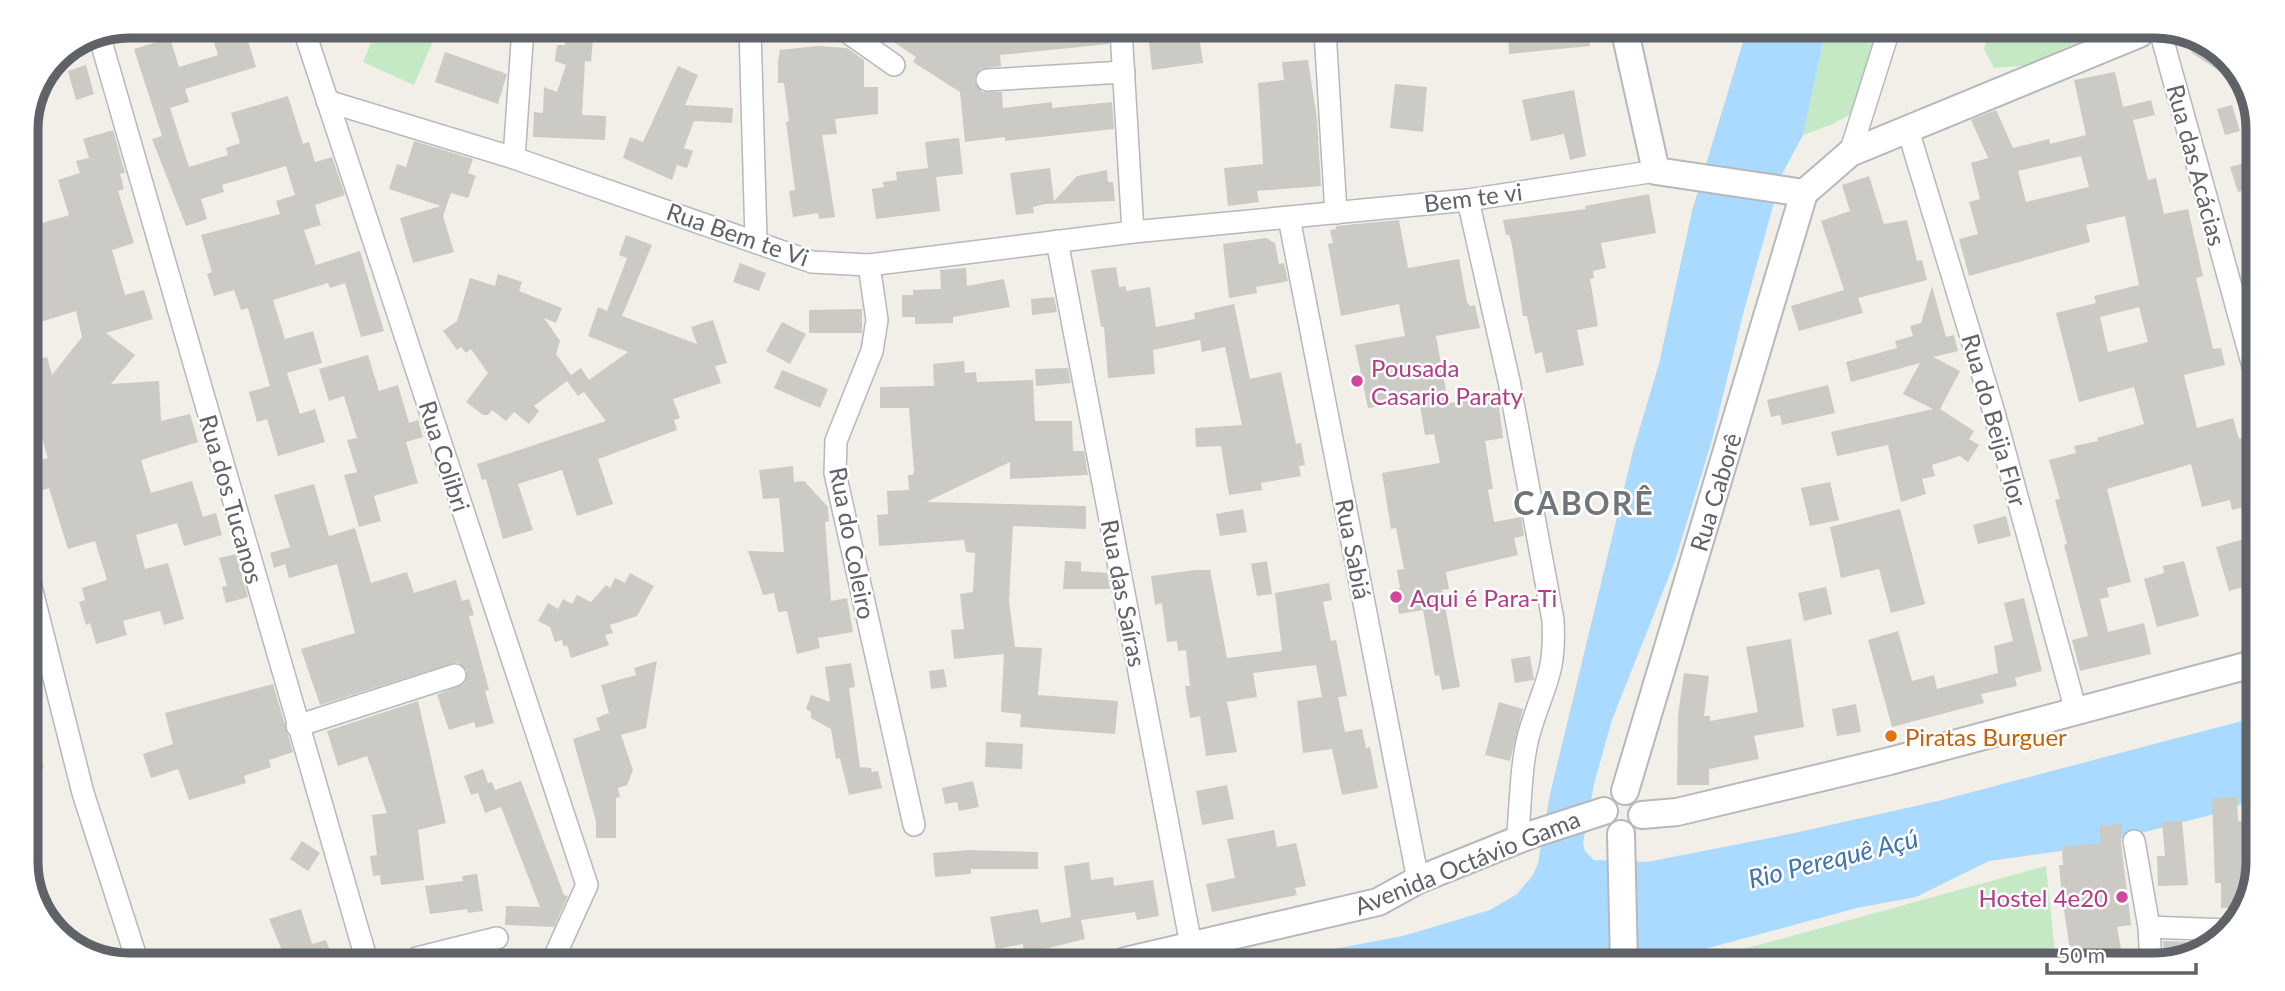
<svg xmlns="http://www.w3.org/2000/svg" width="2285" height="991" viewBox="0 0 2285 991" font-family="Lato,sans-serif">
  <rect width="100%" height="100%" fill="#f1efe8"/>
  <g fill="#c5e8c5">
    <path d="M378 27H439L414 85 363 62Z"/>
    <path d="M1825 33H1896L1863 107 1833 124 1803 135Z"/>
    <path d="M1988 33 2098 34 2022 66 1994 68 1984 49Z"/>
    <path d="M26 729 36 731 44 769 26 772Z"/>
    <path d="M2046 866 2056 964 1693 963Z"/>
  </g>
  <path fill="#aadaff" d="M1746 32 1825 33 1803 135 1782 174 1743 314 1712 440 1675 561 1612 720 1594 784 1583 843 1585 851 1594 860 1647 862 1790 834 1938 801 2253 718 2252 800 2218 813 2083 848 1989 861 1916 897 1857 908 1652 963 1270 961 1403 936 1490 910 1517 894 1533 875 1538 863 1550 794 1633 451 1659 364 1692 211Z"/>
  <g fill="#cccac5" fill-rule="evenodd">
    <path d="M209 27H281V30L248 41 256 67 185 89 189 102 170 108 189 167 228 155 226 148 240 143 231 113 288 96 303 144 309 142 315 162 332 157 345 195 315 205 321 225 304 230 316 265 360 251 384 331 361 337 345 283 330 288 328 283 273 300 285 339 313 331 322 363 287 373 300 414 315 409 325 442 278 456 267 419 257 422 249 392 270 386 248 308 241 310 234 290 214 296 207 274 212 272 201 235 280 214 276 201 295 195 286 166 222 185 224 192 201 199 207 219 186 226 152 139 162 136 134 49 170 38 179 67 218 55Z"/>
    <path d="M566 28H594L591 62 585 61 582 115 606 116 605 140 533 137 534 112 543 113 544 87 557 92 566 65 555 61 557 45H565Z"/>
    <path d="M874 29H951L962 37 967 29 1108 30 1109 44 1000 55 1001 66 980 69 974 80 982 92H1002L1003 108 1052 102V108L1112 102 1114 129 1005 141V137L965 142 960 92 913 62 916 57Z"/>
    <path d="M1508 31 1588 32 1590 46 1509 54Z"/>
    <path d="M2186 34H2194L2241 72 2236 82 2192 53Z"/>
    <path d="M1199 36 1203 63 1152 70 1149 42Z"/>
    <path d="M817 46 847 48 864 60V87H878V114L835 119 837 134 822 135 835 217 819 219 818 213 793 217 789 191 795 190 786 122 789 121 784 83H778V62L780 50Z"/>
    <path d="M445 52 507 74 498 104 435 82Z"/>
    <path d="M1308 60 1317 119 1321 186 1257 191 1259 202 1228 206 1224 168 1263 164 1258 83 1284 80 1282 62Z"/>
    <path d="M86 65 94 94 76 100 68 71Z"/>
    <path d="M678 66 698 75 685 105 733 108 732 123 694 121 684 148 693 151 687 168 677 165 672 180 623 158 630 137 643 142Z"/>
    <path d="M2115 72 2123 107 2151 100 2155 115 2133 120 2148 180 2156 178 2164 214 2188 209 2203 276 2196 278 2213 349 2221 348 2225 365 2184 375 2197 428 2233 418 2239 439 2251 435 2255 449V504L2232 510 2230 500 2202 507 2191 464 2107 489 2131 582 2107 588 2109 597 2100 599 2108 632 2144 623 2151 654 2080 671 2072 640 2088 636 2064 545 2067 544 2055 500 2060 499 2049 460 2076 453 2074 446 2098 441 2097 438 2144 424 2134 387 2079 402 2056 313 2096 303 2094 296 2139 285 2125 216 2086 225 2090 242 1969 276 1959 239 1978 234 1969 202 1980 199 1971 163 1988 158 1971 120 1996 110 2013 148 2049 139 2050 144 2086 135 2074 80ZM2081 156 2089 187 2026 202 2018 171ZM2139 307 2148 342 2108 352 2100 317Z"/>
    <path d="M1395 84 1427 87 1423 132 1390 128Z"/>
    <path d="M1574 90 1586 156 1570 160 1564 134 1531 141 1522 100Z"/>
    <path d="M2232 105 2240 131 2225 135 2217 109Z"/>
    <path d="M113 130 125 173 120 174 124 189 118 191 134 243 112 250 125 295 144 290 153 319 106 333 135 355 111 384 159 381 161 421 190 414 198 442 141 460 151 493 192 481 203 517 216 513 222 535 184 546 177 523 136 535 145 569 168 563 184 619 164 625 160 611 123 621 127 635 96 644 90 623 86 625 79 602 85 600 82 588 107 580 95 541 68 549 49 488 40 491 31 463 48 458 31 402 26 403V363L47 357 52 375 82 337 76 311 37 323 32 309 26 310V228L69 215 58 180 80 173 76 161 89 158 83 139Z"/>
    <path d="M959 138 963 174 936 177 940 211 876 219 872 189 884 187 883 182 897 180 896 172 928 168 925 142Z"/>
    <path d="M414 141 473 159 468 173 476 176 468 198 451 193 443 216 454 252 413 263 400 218 441 206 389 189 397 164 406 167Z"/>
    <path d="M2258 159V186L2238 192 2230 167Z"/>
    <path d="M1050 168 1054 201 1077 176 1107 170 1108 182H1113L1115 201 1045 204 1033 207 1034 213 1016 215 1010 173Z"/>
    <path d="M1869 176 1884 224 1907 220 1917 261 1922 260 1927 280 1858 298 1863 313 1799 331 1791 306 1844 290 1821 221 1850 211 1842 185Z"/>
    <path d="M1649 194 1656 233 1601 243 1606 268 1593 271 1594 278 1590 279 1598 326 1577 330 1584 365 1546 373 1542 352 1535 354 1527 316H1523L1512 245 1509 235H1506L1503 220 1586 209 1585 206Z"/>
    <path d="M1399 220 1408 268 1459 259 1467 302 1470 306 1475 305 1480 328 1436 336 1447 396 1450 403 1492 396V400L1498 399 1503 438 1485 441 1493 489 1488 490 1494 522 1521 517 1524 536 1514 538 1518 555 1446 572 1449 589 1442 590 1460 687 1442 690 1439 675 1435 676 1423 610 1399 614 1395 589 1400 588 1397 570 1404 569 1396 528 1391 529 1382 473 1440 463 1434 434 1425 435 1419 399 1368 408 1355 345 1405 336 1399 304 1341 316 1328 244 1333 243 1330 230 1336 229V226Z"/>
    <path d="M626 235 652 245 622 316 697 344 691 327 713 320 727 363 715 366 721 383 673 399 680 418 674 420 677 430 598 459 613 504 577 516 562 470 518 484 533 530 503 539 486 479 482 480 477 464 606 421 584 392 578 396 567 381 534 406 539 411 529 424 514 412 506 421 492 410 488 415H483L466 402 488 373 471 349 466 353 461 347 457 350 443 331 457 321 470 278 495 286 498 274 522 282 519 291 562 308 556 323 544 318 560 341 556 354 571 375 581 368 589 380 628 352 588 336 598 307 607 311 627 258 619 255Z"/>
    <path d="M1266 238 1275 243 1279 264 1284 263 1288 281 1256 287 1257 293 1229 298 1223 244Z"/>
    <path d="M740 263 766 273 759 291 733 282Z"/>
    <path d="M1116 267 1119 287 1126 286V291L1150 287 1156 327 1195 319 1194 313 1234 304 1250 379 1281 372 1296 444 1301 443 1305 465 1299 466 1301 476 1261 483 1262 490 1229 495 1221 446 1196 447 1195 428 1242 425 1225 347 1202 352 1200 340 1153 350 1155 374 1108 378 1104 327H1101L1091 270Z"/>
    <path d="M966 268 967 286 1004 279 1010 307 953 317V323L915 324V317H902V295H913V290L941 289 940 270Z"/>
    <path d="M1932 286 1946 337 1954 335 1958 351 1933 357 1960 371 1940 409 1974 431 1969 439 1979 445 1968 462 1960 456 1932 465 1935 476 1922 479 1926 494 1901 502 1888 445 1837 456 1831 432 1933 409 1903 394 1920 363 1851 382 1846 362 1897 348 1895 341 1913 336 1910 326 1921 323Z"/>
    <path d="M1054 297 1057 312 1032 315 1031 299Z"/>
    <path d="M862 309V333H809V310Z"/>
    <path d="M782 322 806 334 790 364 766 351Z"/>
    <path d="M368 355 379 391 398 385 409 423 418 420 423 437 406 442 418 483 374 496 381 521 359 527 344 475 357 472 347 440 357 438 344 396 329 401 319 369Z"/>
    <path d="M964 361 965 373 976 372 977 382 1033 380 1035 421H1072L1073 451H1084L1088 475 1010 479V462L926 502 1086 506V529L1013 526 1009 601 1015 647 1042 648 1038 695 1118 701 1115 734 1020 727 1021 714 1001 712 1004 654 954 659 951 630 964 629 960 594 973 592 975 553 966 552 964 540 879 546 877 515 888 514 887 491 909 490 908 475H913L914 470 909 408H880V387L934 386 933 364Z"/>
    <path d="M1068 368 1071 383 1036 386 1035 369Z"/>
    <path d="M782 370 828 389 820 408 774 388Z"/>
    <path d="M1828 385 1835 413 1782 425 1780 415 1771 417 1767 400Z"/>
    <path d="M793 466 794 482 804 481 828 507 829 521 825 522 831 601 847 598 853 632 818 638 820 648 797 654 787 611 778 612 774 593 763 595 748 551 784 552 779 498 763 499 759 470Z"/>
    <path d="M1830 482 1839 520 1810 526 1801 488Z"/>
    <path d="M314 484 329 536 355 528 371 583 407 572 414 593 456 580 462 601 469 599 474 615 469 616 489 690 485 691 494 723 476 728 474 722 449 730 437 695 465 683 467 670 457 662 320 705 301 649 355 633 337 564 289 578 285 564 274 568 270 553 290 547 274 495Z"/>
    <path d="M1243 509 1247 532 1220 536 1216 514Z"/>
    <path d="M1900 509 1925 604 1891 613 1879 569 1841 578 1830 527Z"/>
    <path d="M2006 516 2011 536 1978 544 1973 525Z"/>
    <path d="M2255 536 2254 584 2229 591 2216 547Z"/>
    <path d="M236 554 248 597 226 603 222 587 227 586 219 558Z"/>
    <path d="M1065 561 1081 562V571L1107 573 1110 589H1063Z"/>
    <path d="M1267 561 1272 594 1257 596 1251 564Z"/>
    <path d="M2184 561 2199 616 2157 627 2144 579 2164 573 2163 566Z"/>
    <path d="M1195 570H1210L1227 658 1282 651 1275 593 1329 583 1332 600 1323 602 1331 641 1336 640 1347 696 1338 697 1345 732 1362 729 1366 748 1370 747 1378 788 1342 795 1332 749 1303 753 1297 701 1322 697 1316 665 1253 673 1257 697 1227 702 1237 752 1206 756 1200 716 1190 718 1185 686H1190L1186 650 1178 651 1177 641 1167 642 1162 603 1155 605 1151 576Z"/>
    <path d="M630 573 654 586 637 616 610 625 613 633 605 635 609 645 571 658 567 645 564 647 562 640 555 642 550 627 538 621 548 603 558 609 563 599 572 604 577 595 591 602 606 585 610 588 615 578 625 583Z"/>
    <path d="M1826 587 1832 614 1804 621 1798 593Z"/>
    <path d="M2024 598 2042 671 2015 678 2017 686 1981 694 1984 703 1892 727 1868 640 1898 631 1912 681 1934 675 1937 689 1998 673 1994 646 2013 641 2004 603Z"/>
    <path d="M1791 639 1804 727 1754 736 1759 759 1709 769V785H1677L1678 715 1684 673 1709 676 1704 716H1710V721L1758 712 1746 647Z"/>
    <path d="M1530 656 1534 680 1515 683 1511 659Z"/>
    <path d="M657 661 646 728 621 735 633 770 627 785 618 788 620 797 616 798V838H596V821L573 739 600 730 596 718 609 713 601 685 636 675 634 668Z"/>
    <path d="M851 663 855 687 849 688 860 767 871 768 872 772 878 771 882 788 849 795 840 758 836 759 831 729 811 718V712L806 709 811 695 830 702 825 667Z"/>
    <path d="M944 669 947 687 931 689 929 671Z"/>
    <path d="M273 684 293 752 269 760 271 767 244 776 246 783 189 800 178 769 151 778 143 754 173 744 165 713Z"/>
    <path d="M418 701 446 823 418 830 424 880 381 885 380 875 373 876 370 856 377 855 372 815 387 813 367 756 338 766 327 731Z"/>
    <path d="M1499 702 1523 709 1510 761 1485 755Z"/>
    <path d="M1856 704 1861 732 1837 736 1832 709Z"/>
    <path d="M986 742 1023 744 1022 769 985 767Z"/>
    <path d="M483 769 488 783 492 782 495 790 521 781 564 895 568 896 554 927 505 925 506 906 540 907 501 807 485 813 478 793 471 795 464 776Z"/>
    <path d="M973 781 979 807 959 811 957 802 945 804 942 788Z"/>
    <path d="M1227 785 1234 819 1202 825 1196 791Z"/>
    <path d="M2237 797 2238 821H2252L2251 900 2244 908H2221V883H2215L2212 798Z"/>
    <path d="M2182 821 2188 885 2158 886 2157 856H2165L2162 822Z"/>
    <path d="M2122 824 2121 843 2131 925 2117 927 2124 965 2072 964 2062 896 2059 865H2063L2062 847 2101 843 2099 826Z"/>
    <path d="M1274 830 1277 847 1296 843 1306 886 1295 888 1297 895 1212 912 1206 884 1235 878 1227 839Z"/>
    <path d="M302 841 320 853 308 871 290 859Z"/>
    <path d="M969 850 1038 852V869H971V874L935 877 933 853Z"/>
    <path d="M1089 862 1091 880 1113 877 1114 886 1153 880 1159 916 1137 920 1135 912 1081 920 1085 939 1024 954 1023 944 996 949 990 917 1038 909 1041 923 1071 917 1064 866Z"/>
    <path d="M477 874 483 911 468 913 467 909 430 914 425 886 463 881 462 876Z"/>
    <path d="M301 909 312 944 326 940 332 958H280L279 954 283 953 269 919Z"/>
    <path d="M2163 941 2193 942 2194 953 2164 962Z"/>
  </g>
  <g fill="none" stroke-linecap="round" stroke-linejoin="round">
    <g stroke="#b5b8bc" stroke-width="24">
      <g id="minor">
        <path d="M303 27 587 885 557 951"/>
        <path d="M750 29 756 240"/>
        <path d="M843 29 894 65"/>
        <path d="M1121 30 1133 232"/>
        <path d="M1325 31 1336 213"/>
        <path d="M2161 34 2256 377"/>
        <path d="M100 38 366 958"/>
        <path d="M987 80 1124 72"/>
        <path d="M327 101 514 158 812 262 869 265 1133 232 1468 200 1656 171"/>
        <path d="M1908 130 1993 409 2076 711"/>
        <path d="M1850 153 1888 33"/>
        <path d="M514 158 523 28"/>
        <path d="M1468 200 1509 381 1553 620C1556 676 1543 685 1529 734 1520 767 1521 807 1517 841"/>
        <path d="M1289 218 1418 880"/>
        <path d="M1057 241 1191 945"/>
        <path d="M869 265 877 320 872 351 836 441 835 473 914 825"/>
        <path d="M26 567 83 793 136 957"/>
        <path d="M297 726 455 675"/>
        <path d="M2134 841 2149 927 2151 965"/>
        <path d="M2149 927 2227 930"/>
        <path d="M417 958 497 938"/>
      </g>
    </g>
    <g stroke="#b5b8bc" stroke-width="30">
      <g id="tertiary">
        <path d="M1625 32 1656 171 1804 193"/>
        <path d="M1804 193 1850 153 2139 34"/>
        <path d="M1625 791 1804 193"/>
        <path d="M1642 815 1677 812 1890 761 2253 664"/>
        <path d="M1621 834 1624 963"/>
        <path d="M1125 961 1378 902 1418 880 1530 835 1604 811"/>
      </g>
    </g>
    <use href="#minor" stroke="#fff" stroke-width="21"/>
    <use href="#tertiary" stroke="#fff" stroke-width="26"/>
  </g>
  <g fill="#d1479c" stroke="#fff" stroke-width="2.5">
    <circle cx="1357" cy="381" r="7"/>
    <circle cx="1396" cy="597" r="7"/>
    <circle cx="2122" cy="897" r="7"/>
  </g>
  <circle fill="#e8710a" stroke="#fff" stroke-width="2.5" cx="1891" cy="736" r="7"/>
  <g text-anchor="middle" dominant-baseline="central" stroke-width="5" stroke-linejoin="round" paint-order="stroke">
    <g font-size="24" fill="#5f6368" stroke="#fff">
      <text transform="translate(2197 165) rotate(75)">Rua das Acácias</text>
      <text transform="translate(1473 197) rotate(-7)">Bem te vi</text>
      <text transform="translate(738 234) rotate(19)">Rua Bem te Vi</text>
      <text transform="translate(1995 420) rotate(74)">Rua do Beija Flor</text>
      <text transform="translate(445 456) rotate(72)">Rua Colibri</text>
      <text transform="translate(1715 492) rotate(-73)">Rua Caborê</text>
      <text transform="translate(232 499) rotate(74)">Rua dos Tucanos</text>
      <text transform="translate(853 543) rotate(79)">Rua do Coleiro</text>
      <text transform="translate(1354 549) rotate(79)">Rua Sabiá</text>
      <text transform="translate(1124 593) rotate(79)">Rua das Saíras</text>
      <text transform="translate(1467 862) rotate(-22)">Avenida Octávio Gama</text>
    </g>
    <g font-size="24" fill="#b23c85" stroke="#fff" text-anchor="start">
      <text x="1371" y="367">Pousada<tspan x="1371" dy="28">Casario Paraty</tspan></text>
      <text x="1410" y="597">Aqui é Para-Ti</text>
      <text x="2108" y="897" text-anchor="end">Hostel 4e20</text>
    </g>
    <g font-size="24" fill="#c56008" stroke="#fff" text-anchor="start">
      <text x="1905" y="736">Piratas Burguer</text>
    </g>
    <g font-size="26" font-style="italic" fill="#4174aa" stroke="#fff">
      <text transform="translate(1833 858) rotate(-14)">Rio Perequê Açú</text>
    </g>
    <g font-size="32" font-weight="bold" letter-spacing="2" fill="#70757a" stroke="#fff">
      <text x="1584" y="502">CABORÊ</text>
    </g>
  </g>
  <path d="M0 0H2285V991H0ZM129 38H2155A91 91 0 0 1 2246 129V862A91 91 0 0 1 2155 953H129A91 91 0 0 1 38 862V129A91 91 0 0 1 129 38Z" fill="#fff" fill-rule="evenodd"/>
  <path fill="none" stroke="#5f6368" stroke-width="9" d="M129 38H2155A91 91 0 0 1 2246 129V862A91 91 0 0 1 2155 953H129A91 91 0 0 1 38 862V129A91 91 0 0 1 129 38Z"/>
  <path d="M2047 963v10h149v-10" fill="none" stroke="#5f6368" stroke-width="3.5"/>
  <text x="2058" y="963" font-size="21" fill="#5f6368" stroke="#ffffff" stroke-width="5" paint-order="stroke">50 m</text>
</svg>
